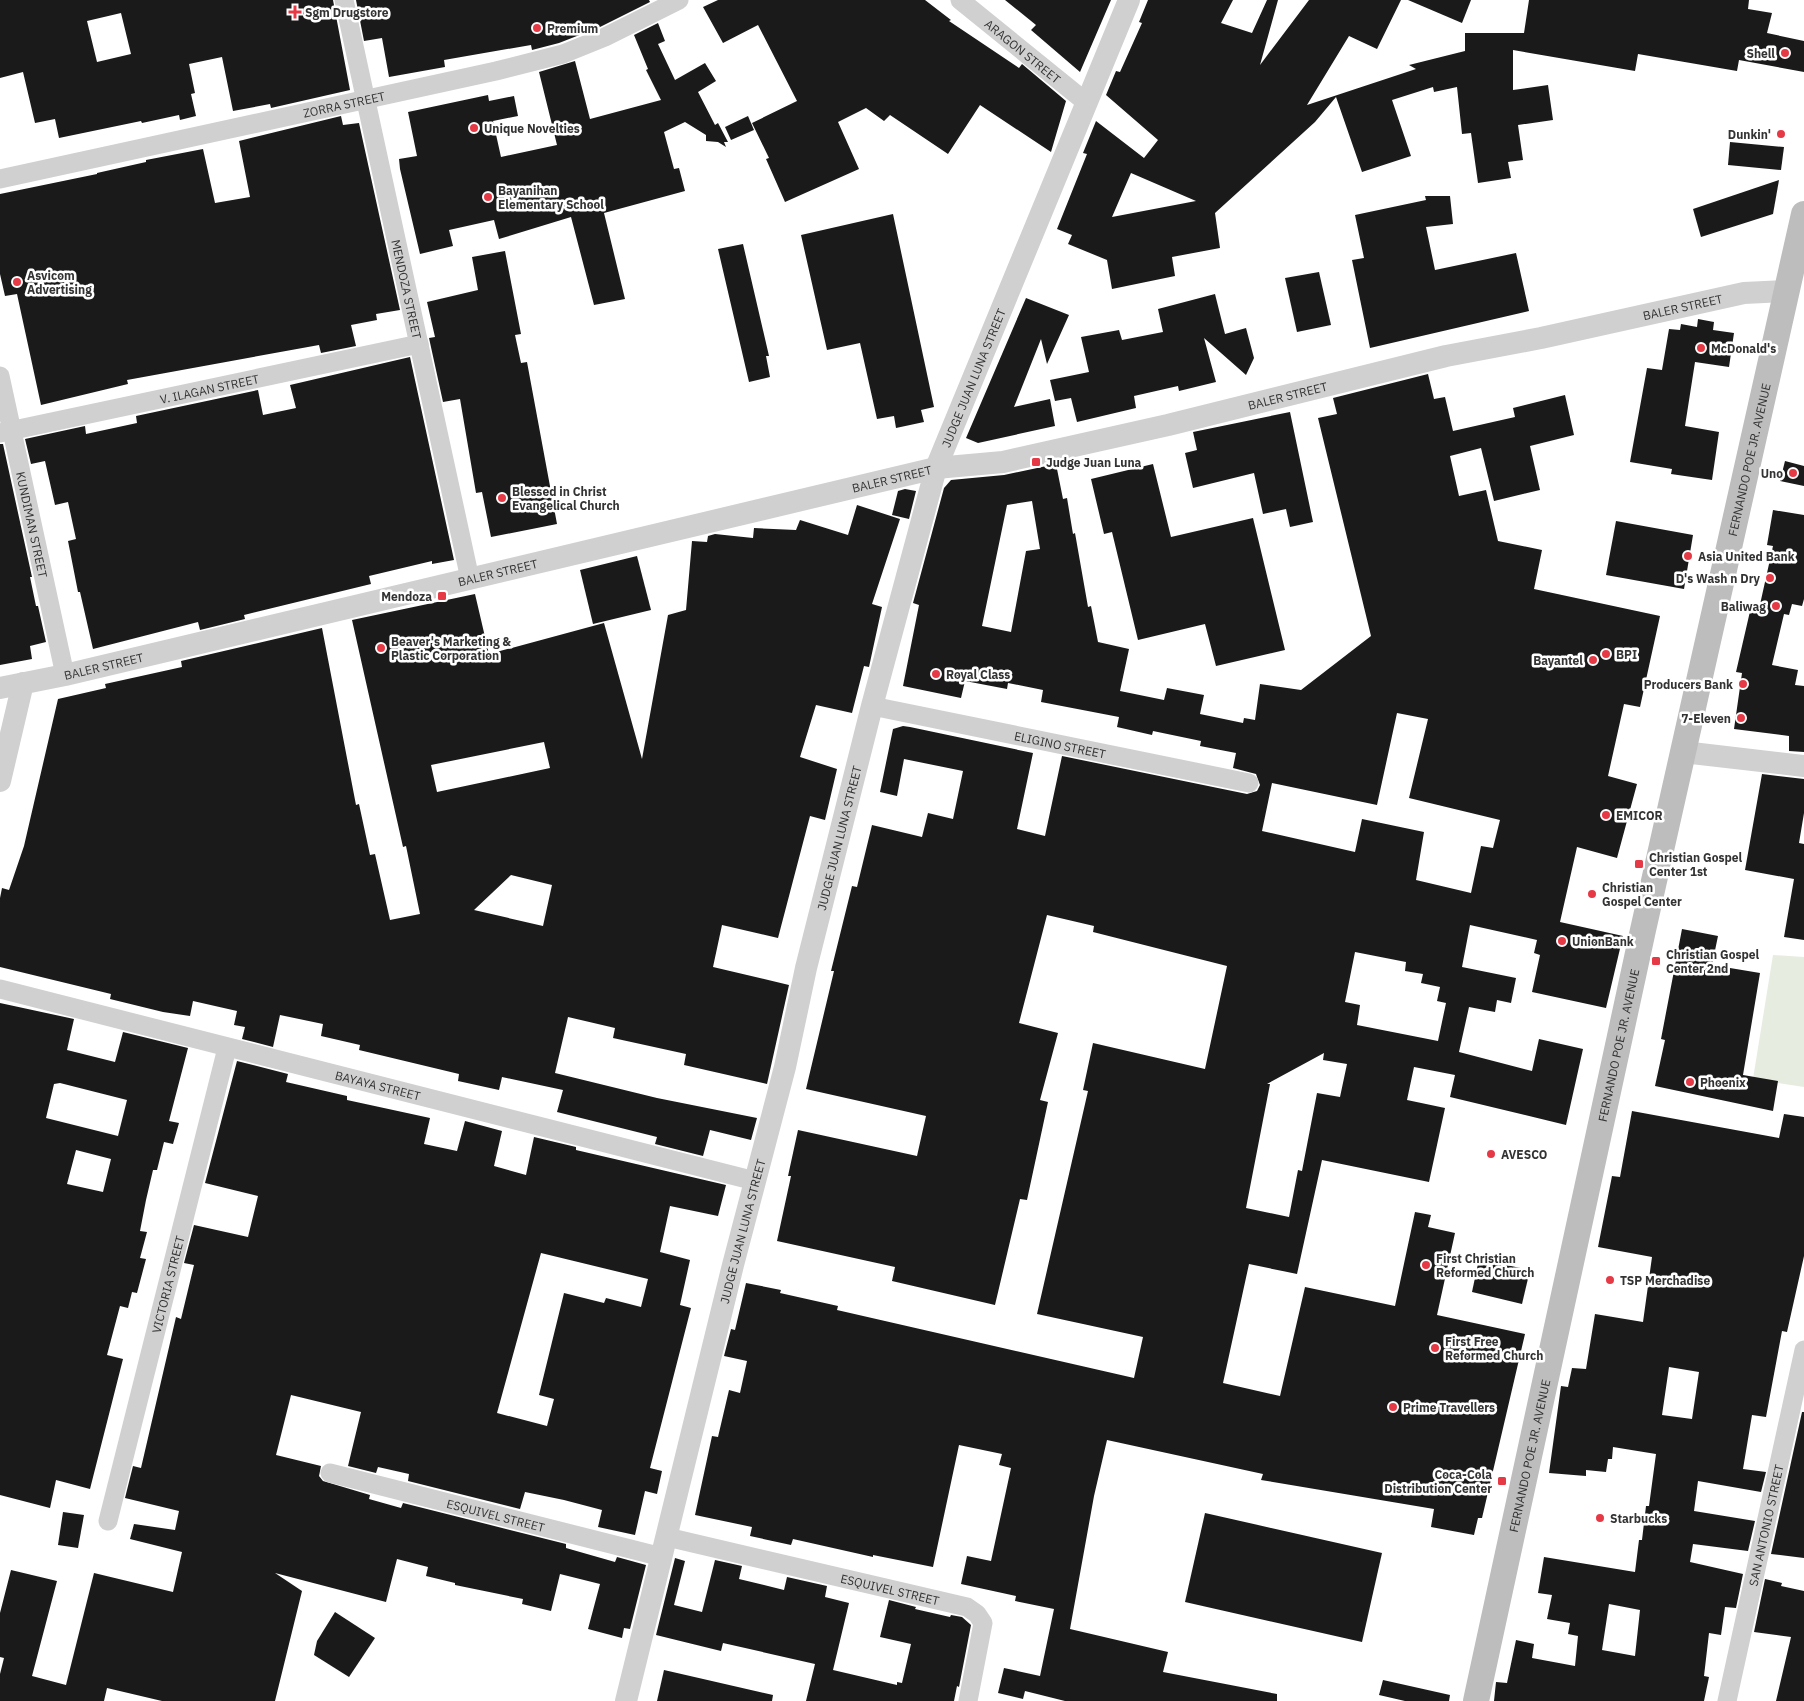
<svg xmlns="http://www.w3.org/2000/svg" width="1804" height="1701" viewBox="0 0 1804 1701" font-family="'IBM Plex Sans',sans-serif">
  <rect width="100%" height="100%" fill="#fff"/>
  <path fill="#e6ecdf" d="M1773 955 1804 957V1087L1753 1079Z"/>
  <g fill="#1a1a1a" fill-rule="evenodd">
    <path d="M0 0H333L350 90 271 108 270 104 233 111 222 57 189 64 195 93 191 94 196 116 180 120 179 115 142 123 141 121 59 138 55 119 35 123 23 72 0 78ZM121 13 131 54 97 62 87 21Z"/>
    <path d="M356 0H649L650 2 600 27 559 43 532 50 531 45 444 60 445 67 389 77 382 38 364 41Z"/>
    <path d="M718 0H925L951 20 949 21 1019 68 1022 64 1066 101 1051 152 980 105 948 154 890 115 884 121 866 108 838 122 859 169 785 202 766 159 769 158 752 123 797 101 758 25 723 43 703 7Z"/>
    <path d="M1005 0H1111L1080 72 1031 30 1036 25Z"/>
    <path d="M1148 0H1233L1221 23 1252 33 1267 0H1278L1260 65 1309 0H1401L1377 49 1349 36 1307 105 1416 69 1409 65 1465 51V33H1524L1529 0H1749L1748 9 1772 13 1767 33 1804 41V72L1739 60 1737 71 1638 54 1635 71 1513 50V90L1548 85 1553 120 1518 125 1523 160 1508 162 1511 178 1478 183 1471 133 1462 134 1457 87 1434 92 1433 87 1392 100 1411 156 1362 172 1336 97 1315 122 1215 213 1220 248 1172 257 1175 276 1112 289 1107 260 1068 244 1072 235 1057 229 1087 154 1083 153 1096 121 1144 158 1158 140 1106 95 1116 71 1120 72 1142 23 1139 22ZM1131 173 1196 201 1112 217Z"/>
    <path d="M1408 0H1471L1462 23Z"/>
    <path d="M658 23 665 41 658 44 675 80 705 63 716 81 698 92 715 125 718 123 728 142H724L726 147 718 142 706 141V135L685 122 664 132 674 169 679 168 685 191 604 213 625 299 594 305 571 217 499 239 494 220 449 230 453 246 420 254 400 169 399 159 417 156 408 112 488 95 489 101 514 96 518 116 493 121 501 157 557 145 539 72 575 61 590 119 661 100 646 70 648 69 634 35Z"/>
    <path d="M341 116 343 125 359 123 400 310 376 314 377 320 351 325 356 346 321 353 319 345 127 380 128 384 41 405 17 294 5 296 0 274V194L97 174V173L146 162V160L203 149 215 203 250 197 239 141Z"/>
    <path d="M748 116 754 130 731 140 725 127Z"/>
    <path d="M1730 142 1784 147 1781 170 1728 165Z"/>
    <path d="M1779 180 1773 214 1701 237 1693 209Z"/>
    <path d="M1425 196H1450L1453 224 1426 227 1435 270 1516 253 1529 311 1370 348 1352 260 1364 258 1355 215 1426 200Z"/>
    <path d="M893 214 934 407 921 410 924 422 896 428 894 416 877 419 860 343 827 350 801 235Z"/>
    <path d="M743 244 769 356H766L770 377 749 382 718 249Z"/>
    <path d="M505 251 521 334 515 335 521 363 527 362 557 524 491 537 482 492 476 493 460 399 443 402 429 338 435 337 427 302 478 290 472 257Z"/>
    <path d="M1319 272 1331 325 1297 332 1285 278Z"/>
    <path d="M1215 294 1225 334 1246 328 1254 358 1246 375 1204 338 1216 382 1179 391 1178 386 1134 396 1136 408 1077 422 1071 398 1055 401 1050 380 1089 372 1081 337 1119 330 1122 340 1163 332 1158 309Z"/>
    <path d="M1026 298 1069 315 1047 364 1041 339 1014 407 1050 399 1055 426 978 443 966 438Z"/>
    <path d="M1698 319 1714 322 1713 330 1734 333 1729 367 1695 362 1685 426 1719 432 1712 480 1671 474 1672 469 1630 462 1647 368 1662 370 1669 329 1680 330 1681 324 1697 327Z"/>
    <path d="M410 357 454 560 432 564V561L369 576 371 584 244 615 245 619 200 630 198 622 93 649 80 592H78L68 541 76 539 68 502 55 505 45 461 31 464 25 439 85 426 86 434 137 423 136 416 258 390 263 415 296 408 290 385Z"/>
    <path d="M1428 374 1434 399 1445 397 1453 431 1515 417 1513 408 1565 395 1574 435 1530 446 1540 490 1494 501 1481 448 1450 456 1459 496 1486 490 1498 541 1542 550 1534 589 1660 616 1640 707 1624 704 1608 776 1637 784 1617 858 1577 847 1560 922 1623 936 1606 1008 1532 992 1540 955 1534 953 1537 940 1470 925 1462 967 1516 978 1511 1003 1497 1000 1495 1012 1469 1007 1459 1052 1532 1071 1539 1039 1583 1049 1566 1125 1450 1097 1455 1075 1414 1067 1407 1100 1445 1108 1429 1182 1322 1160 1297 1274 1249 1264 1223 1383 1280 1396 1305 1287 1395 1306 1415 1212 1431 1215 1428 1227 1455 1233 1437 1315 1525 1334 1482 1518H1478L1474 1535 1431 1527 1434 1509 1261 1480 1263 1474 1107 1440 1094 1496 1070 1629 1168 1652 1163 1672 1277 1694V1701H1065L1025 1691 1023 1699 998 1693 1004 1668 1040 1676 1054 1609 1015 1601 1016 1596 961 1584 967 1556 991 1561 1011 1468 999 1465 1002 1454 959 1445 933 1567 873 1555V1557L793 1539 791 1545 750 1536 752 1527 695 1515 712 1436 718 1437 729 1390 740 1393 747 1361 724 1356 731 1329 735 1330 746 1283 781 1290 780 1293 838 1306 837 1310 1134 1378 1143 1337 1037 1314 1088 1091 1083 1090 1093 1043 1205 1069 1227 966 1093 932 1094 926 1047 915 1019 1023 1058 1033 1040 1100 1048 1102 1027 1200 1020 1199 995 1305 892 1281 895 1267 777 1241 791 1176H788L798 1130 917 1156 926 1116 806 1089 834 971H831L852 886 857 887 872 825 922 837 928 813 953 819 963 771 904 759 897 796 880 792 893 729 903 726 910 727 1033 753 1017 829 1045 836 1062 756 1247 794 1257 791 1260 785 1256 774 1233 768 1236 753 1200 746 1201 741 1153 731 1152 735 1117 727 1119 717 1041 702 1043 690 1008 683 1007 689 965 681 961 698 903 686 919 605 913 603 944 488 951 480 1004 475 1056 464 1063 499 1067 498 1073 534 1075 533 1088 607 1091 606 1098 642 1129 649 1120 691 1164 700 1167 688 1204 695 1200 714 1243 723 1244 718 1255 720 1260 684 1301 690 1371 636 1318 418 1337 414 1333 398ZM1032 501 1040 549 1026 551 1011 632 982 626 1007 505ZM1397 713 1428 719 1409 798 1500 820 1493 848 1481 846 1471 893 1416 880 1424 832 1362 819 1355 852 1262 831 1272 783 1377 805ZM1355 952 1406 962 1405 971 1423 974 1421 983 1440 987 1437 1001 1446 1003 1438 1041 1357 1025 1360 1005 1345 1002ZM1324 1053 1323 1060 1347 1064 1340 1097 1317 1093 1302 1171 1298 1170 1289 1217 1246 1208 1270 1084H1267Z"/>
    <path d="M1290 412 1313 522 1290 527 1286 509 1263 514 1254 473 1193 488 1185 453 1197 450 1193 432Z"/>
    <path d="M0 444H3L32 577H30L36 606H38L46 642 30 646 32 659 0 665Z"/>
    <path d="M1785 461 1804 466V486L1780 481Z"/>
    <path d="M1153 464 1171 537 1253 518 1285 650 1216 666 1205 624 1138 640 1112 532 1104 534 1091 479Z"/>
    <path d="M905 489 916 491 909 519 892 515 898 491Z"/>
    <path d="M857 505 900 519 872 604 882 607 869 667 864 666 852 713 816 705 800 757 837 769 825 820 810 816 778 938 722 925 713 967 789 985 767 1084 684 1065 686 1054 613 1038 615 1028 568 1017 555 1073 657 1098 757 1118 751 1140 710 1130 703 1156 655 1144 657 1137 557 1112 563 1090 502 1077 499 1090 458 1081 459 1074 359 1050 360 1045 321 1036 323 1024 280 1015 273 1047 242 1039 245 1027 234 1025 237 1011 193 1001 190 1016 163 1012 110 999 111 994 0 967V898L2 888 9 890 24 846 58 699 106 688 105 684 182 667 181 661 322 628 356 805 359 804 370 855 375 854 390 920 420 914 406 846 403 847 352 620 475 594 489 654 604 623 642 759 668 615 686 610 692 541 707 542 708 536 715 534 753 538 754 528 796 530 800 520 848 535ZM544 742 550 768 437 792 431 765ZM511 875 552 885 543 926 474 910Z"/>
    <path d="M1773 510 1804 515V599L1802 606 1792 604 1789 615 1784 614 1772 665 1798 670 1795 685 1804 686V752L1789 751V736L1734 729 1742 673 1736 672 1751 607 1759 609 1773 546 1767 545Z"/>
    <path d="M1616 521 1693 535 1684 589 1606 575Z"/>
    <path d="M637 556 651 610 593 624 580 570Z"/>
    <path d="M1762 774 1804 779V813L1799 843 1804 844V940L1784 937 1794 879 1745 870Z"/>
    <path d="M1682 929 1718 936 1712 965 1760 973 1743 1075 1778 1081 1773 1111 1655 1086 1665 1040 1661 1039Z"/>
    <path d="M0 1003 74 1019 67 1050 115 1062 123 1032 188 1048 169 1121 179 1123 173 1144 164 1142 157 1170H153L146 1200 140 1231 147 1232 140 1258 146 1259 137 1293 132 1292 128 1308 120 1306 107 1355 123 1359 90 1489 56 1480 50 1508 0 1495ZM60 1083 127 1100 118 1136 46 1118 54 1084ZM76 1150 111 1159 103 1192 67 1184Z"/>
    <path d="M237 1061 288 1074 286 1082 347 1096V1100L430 1118 424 1144 457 1151 465 1121 502 1131 494 1166 526 1175 534 1137 576 1147V1150L726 1185 718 1216 670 1206 660 1252 690 1260 680 1305 691 1308 650 1468 662 1471 657 1494 645 1491 635 1535 598 1527 602 1510 564 1500 525 1492 520 1509 408 1481 409 1474 378 1467 376 1473 348 1466 361 1412 291 1395 276 1455 321 1466 319 1476 323 1481 370 1495 369 1499 401 1508 403 1503 566 1544V1548L615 1562 617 1557 646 1565 630 1629 624 1628 622 1638 588 1629 600 1584 560 1574 551 1611 522 1604 523 1599 455 1585V1583L426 1576 428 1567 397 1559 386 1602 275 1573 302 1591 275 1701H162L107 1688 104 1701H0V1674L4 1658 0 1657V1613L11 1570 57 1581 32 1676 66 1685 94 1573 173 1592 182 1552 130 1539 134 1524 175 1530 179 1511 125 1498 133 1466 141 1468 176 1317 181 1319 194 1265 184 1263 194 1225 248 1237 258 1196 205 1183ZM541 1253 648 1279 641 1307 606 1298 604 1303 564 1293 539 1395 554 1399 547 1426 497 1413Z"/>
    <path d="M1632 1111 1779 1138 1784 1114 1804 1117V1256L1787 1332 1782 1331 1766 1417 1752 1415 1743 1469 1766 1472 1761 1492 1698 1481 1694 1511 1755 1521 1748 1551 1693 1544 1690 1562 1743 1574 1736 1608 1725 1607 1721 1635 1709 1633 1704 1676 1709 1677 1704 1701H1494L1496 1682 1507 1683 1516 1640 1534 1644 1532 1658 1575 1666 1578 1636 1568 1634 1570 1623 1547 1619 1552 1595 1538 1593 1544 1557 1635 1572 1639 1540H1642L1646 1506H1649L1656 1454 1613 1447 1612 1459H1608L1606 1472 1586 1470V1476L1549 1473 1561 1386 1568 1387 1572 1368 1586 1369 1595 1314 1643 1322 1652 1257 1598 1247 1612 1176 1620 1177ZM1669 1367 1699 1372 1692 1419 1662 1415ZM1609 1604 1640 1610 1635 1656 1602 1650Z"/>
    <path d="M1479 1259 1530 1270 1522 1304 1472 1292Z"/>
    <path d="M1802 1412H1804V1558L1771 1554Z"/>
    <path d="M63 1512 84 1515 78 1548 58 1545Z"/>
    <path d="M1205 1513 1382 1553 1362 1642 1185 1602Z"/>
    <path d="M675 1558 685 1561 674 1605 702 1612 715 1560 742 1566 739 1579 784 1590 787 1577 827 1586 825 1597 849 1603 833 1670 897 1685V1682L902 1683 911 1644 880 1637 889 1600 916 1607 915 1609 950 1617 951 1615 962 1617 971 1625 959 1687 957 1686 954 1701H806L815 1664 723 1643 721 1651 656 1635Z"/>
    <path d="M1765 1579 1782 1583 1781 1586 1804 1591V1701H1776L1791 1637 1754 1632Z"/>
    <path d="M335 1612 375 1638 349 1677 314 1655 317 1641Z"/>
    <path d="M664 1670 773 1695 772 1701H657Z"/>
    <path d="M1383 1680 1450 1695 1449 1701H1405L1379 1695Z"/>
  </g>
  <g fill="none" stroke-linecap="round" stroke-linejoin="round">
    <g stroke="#d0d0d0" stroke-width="19">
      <path id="s1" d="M344 0 470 579"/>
      <path id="s2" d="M960 0 1087 103"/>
      <path id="s3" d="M0 179 496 71 563 54 605 37 679 0"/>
      <path id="s4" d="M0 376 65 675"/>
      <path id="s5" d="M0 433 419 344"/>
      <path id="s6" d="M872 706 1249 783"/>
      <path id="s7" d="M0 989 755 1181"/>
      <path id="s8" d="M330 1473 662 1557"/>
      <path id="s9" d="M108 1521 227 1048"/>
      <path id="s10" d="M667 1537 967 1607 977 1614 983 1623 968 1701"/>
      <path id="s11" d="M1727 1701 1804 1350"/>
    </g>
    <g stroke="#d0d0d0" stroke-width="22">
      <path id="s12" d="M0 688 65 675 936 468 1003 462 1168 425 1446 356 1541 338 1744 293 1787 291"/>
      <path d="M1683 752 1804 766"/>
      <path d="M0 781 23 683"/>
      <path id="s13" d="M626 1701 733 1265 785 1067 806 968 872 706 936 468 1129 0"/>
    </g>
    <path stroke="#bdbdbd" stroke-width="26" id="s14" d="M1476 1701 1643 930 1804 214"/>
  </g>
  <g fill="#e63946" stroke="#fff" stroke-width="2">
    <path d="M292.5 4.5h5v5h5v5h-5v5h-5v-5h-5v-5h5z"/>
    <circle cx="537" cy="28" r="5"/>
    <circle cx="1785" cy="53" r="5"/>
    <circle cx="474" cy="128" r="5"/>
    <circle cx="1781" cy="134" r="5"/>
    <circle cx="488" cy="197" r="5"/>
    <circle cx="17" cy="282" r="5"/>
    <circle cx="1701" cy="348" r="5"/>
    <rect x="1031" y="457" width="10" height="10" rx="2.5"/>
    <circle cx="1793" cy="473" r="5"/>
    <circle cx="502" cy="498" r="5"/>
    <circle cx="1688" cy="556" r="5"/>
    <circle cx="1770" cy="578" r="5"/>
    <rect x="437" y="591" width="10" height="10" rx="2.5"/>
    <circle cx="1776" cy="606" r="5"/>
    <circle cx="381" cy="648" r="5"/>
    <circle cx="1606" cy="654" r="5"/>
    <circle cx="1593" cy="660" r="5"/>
    <circle cx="936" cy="674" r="5"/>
    <circle cx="1743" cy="684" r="5"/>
    <circle cx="1741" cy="718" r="5"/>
    <circle cx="1606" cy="815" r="5"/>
    <rect x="1634" y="859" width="10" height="10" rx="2.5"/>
    <circle cx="1592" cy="894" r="5"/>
    <circle cx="1562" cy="941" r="5"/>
    <rect x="1651" y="956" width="10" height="10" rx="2.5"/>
    <circle cx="1690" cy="1082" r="5"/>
    <circle cx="1491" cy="1154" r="5"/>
    <circle cx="1426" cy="1265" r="5"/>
    <circle cx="1610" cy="1280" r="5"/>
    <circle cx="1435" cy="1348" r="5"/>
    <circle cx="1393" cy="1407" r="5"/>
    <rect x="1497" y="1476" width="10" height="10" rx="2.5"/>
    <circle cx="1600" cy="1518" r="5"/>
  </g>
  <g text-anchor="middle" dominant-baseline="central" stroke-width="5" stroke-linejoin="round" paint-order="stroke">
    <g font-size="12" font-weight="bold" fill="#333" stroke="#fff" text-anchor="start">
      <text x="305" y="12">Sgm Drugstore</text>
      <text x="547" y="28">Premium</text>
      <text x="1775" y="53" text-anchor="end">Shell</text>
      <text x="484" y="128">Unique Novelties</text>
      <text x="1771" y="134" text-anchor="end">Dunkin'</text>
      <text x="498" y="190">Bayanihan<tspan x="498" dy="14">Elementary School</tspan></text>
      <text x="27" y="275">Asvicom<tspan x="27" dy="14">Advertising</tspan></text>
      <text x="1711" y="348">McDonald's</text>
      <text x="1046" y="462">Judge Juan Luna</text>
      <text x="1783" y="473" text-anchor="end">Uno</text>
      <text x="512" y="491">Blessed in Christ<tspan x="512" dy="14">Evangelical Church</tspan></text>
      <text x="1698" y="556">Asia United Bank</text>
      <text x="1760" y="578" text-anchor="end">D's Wash n Dry</text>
      <text x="432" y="596" text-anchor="end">Mendoza</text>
      <text x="1766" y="606" text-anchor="end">Baliwag</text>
      <text x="391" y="641">Beaver's Marketing &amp;<tspan x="391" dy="14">Plastic Corporation</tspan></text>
      <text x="1616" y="654">BPI</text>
      <text x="1583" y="660" text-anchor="end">Bayantel</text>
      <text x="946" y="674">Royal Class</text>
      <text x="1733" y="684" text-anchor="end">Producers Bank</text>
      <text x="1731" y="718" text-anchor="end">7-Eleven</text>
      <text x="1616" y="815">EMICOR</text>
      <text x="1649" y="857">Christian Gospel<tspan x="1649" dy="14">Center 1st</tspan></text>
      <text x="1602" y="887">Christian<tspan x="1602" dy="14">Gospel Center</tspan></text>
      <text x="1572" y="941">UnionBank</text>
      <text x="1666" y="954">Christian Gospel<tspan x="1666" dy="14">Center 2nd</tspan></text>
      <text x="1700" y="1082">Phoenix</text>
      <text x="1501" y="1154">AVESCO</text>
      <text x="1436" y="1258">First Christian<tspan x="1436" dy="14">Reformed Church</tspan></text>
      <text x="1620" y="1280">TSP Merchadise</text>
      <text x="1445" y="1341">First Free<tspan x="1445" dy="14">Reformed Church</tspan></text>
      <text x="1403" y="1407">Prime Travellers</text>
      <text x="1492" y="1474" text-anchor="end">Coca-Cola<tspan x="1492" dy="14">Distribution Center</tspan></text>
      <text x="1610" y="1518">Starbucks</text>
    </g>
    <g font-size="12" fill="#333" stroke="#fff">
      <text stroke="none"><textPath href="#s2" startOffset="81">ARAGON STREET</textPath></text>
      <text stroke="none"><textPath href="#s3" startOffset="352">ZORRA STREET</textPath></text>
      <text stroke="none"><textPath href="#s1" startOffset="296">MENDOZA STREET</textPath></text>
      <text stroke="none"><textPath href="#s12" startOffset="1726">BALER STREET</textPath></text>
      <text stroke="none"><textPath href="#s13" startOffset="1369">JUDGE JUAN LUNA STREET</textPath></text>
      <text stroke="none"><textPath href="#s5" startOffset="214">V. ILAGAN STREET</textPath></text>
      <text stroke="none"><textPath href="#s12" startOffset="1321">BALER STREET</textPath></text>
      <text stroke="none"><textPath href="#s14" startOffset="1271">FERNANDO POE JR. AVENUE</textPath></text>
      <text stroke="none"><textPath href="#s12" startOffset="916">BALER STREET</textPath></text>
      <text stroke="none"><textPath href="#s4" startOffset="152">KUNDIMAN STREET</textPath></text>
      <text stroke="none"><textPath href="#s12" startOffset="511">BALER STREET</textPath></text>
      <text stroke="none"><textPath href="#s12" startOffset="106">BALER STREET</textPath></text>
      <text stroke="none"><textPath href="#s6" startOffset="192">ELIGINO STREET</textPath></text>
      <text stroke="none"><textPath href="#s13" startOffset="889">JUDGE JUAN LUNA STREET</textPath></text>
      <text stroke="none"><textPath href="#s14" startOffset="671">FERNANDO POE JR. AVENUE</textPath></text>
      <text stroke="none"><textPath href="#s7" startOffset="390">BAYAYA STREET</textPath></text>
      <text stroke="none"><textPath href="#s13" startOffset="484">JUDGE JUAN LUNA STREET</textPath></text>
      <text stroke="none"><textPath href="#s9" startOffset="244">VICTORIA STREET</textPath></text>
      <text stroke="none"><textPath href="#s14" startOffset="251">FERNANDO POE JR. AVENUE</textPath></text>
      <text stroke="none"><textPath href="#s8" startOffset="171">ESQUIVEL STREET</textPath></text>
      <text stroke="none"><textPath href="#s11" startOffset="180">SAN ANTONIO STREET</textPath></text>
      <text stroke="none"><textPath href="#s10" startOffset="229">ESQUIVEL STREET</textPath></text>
    </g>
  </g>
</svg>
